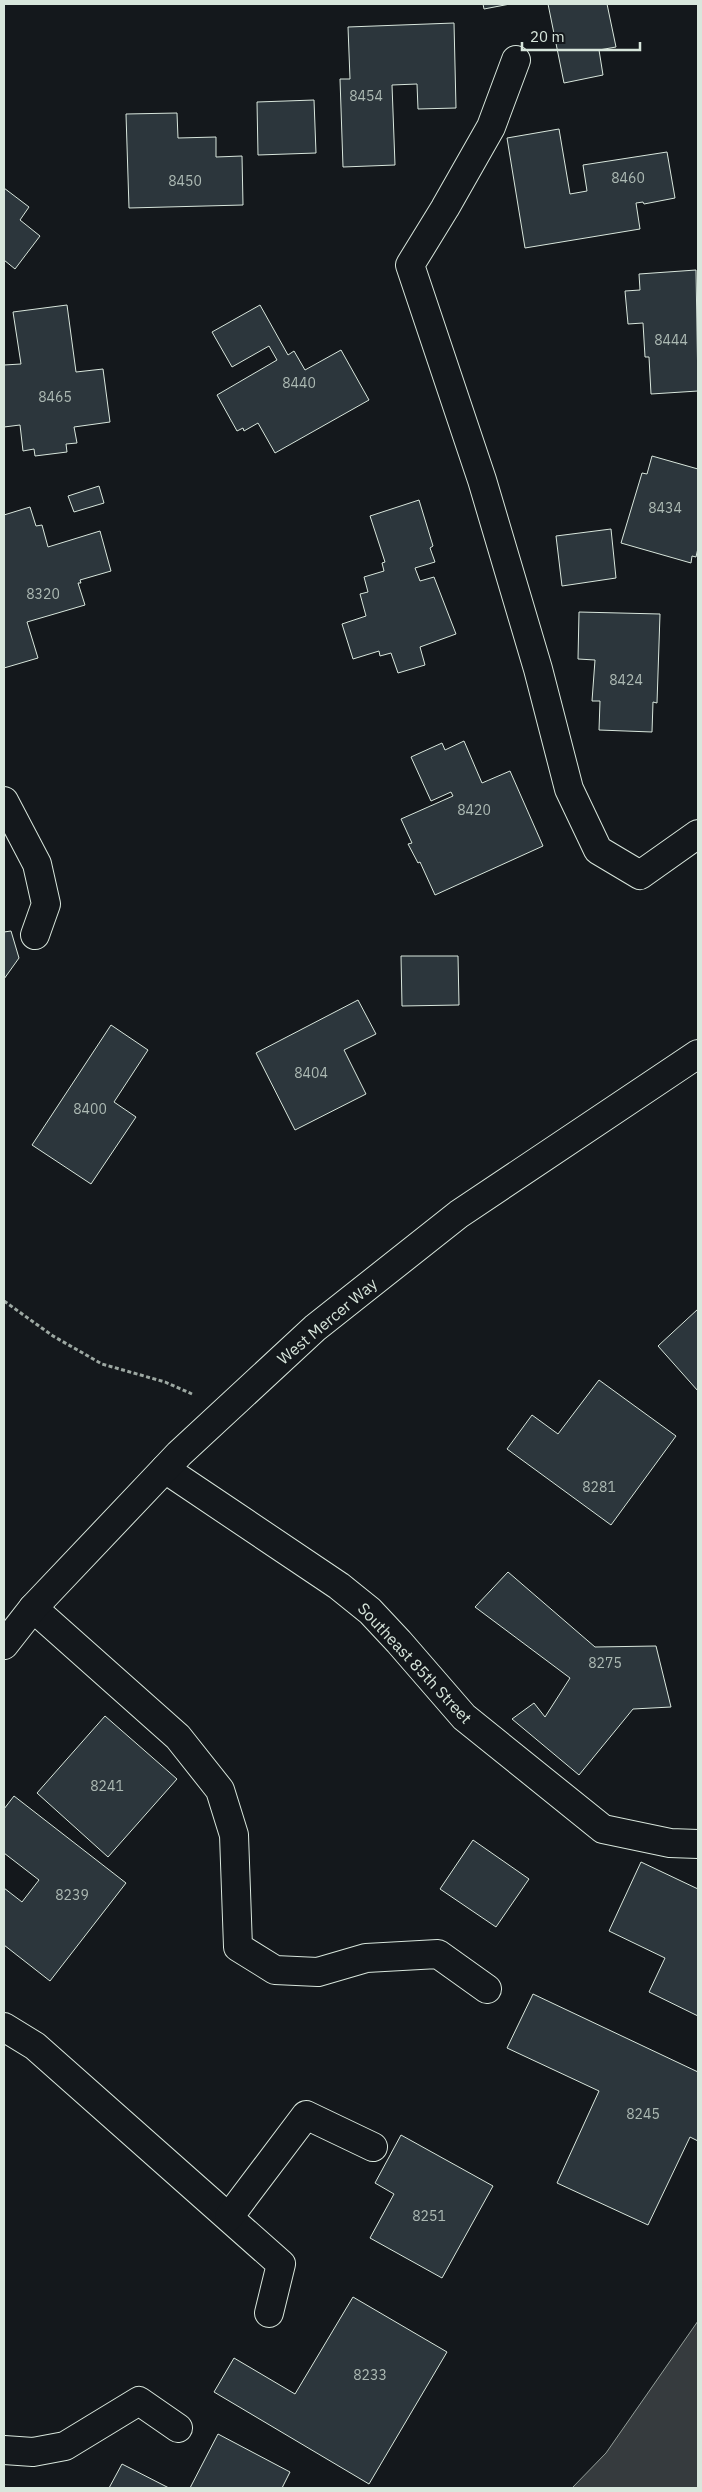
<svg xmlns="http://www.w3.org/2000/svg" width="702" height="2492" viewBox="0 0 702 2492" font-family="'IBM Plex Sans',sans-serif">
  <rect width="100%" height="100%" fill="#14181c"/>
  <path fill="#363b3e" stroke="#939e99" d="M698 2321V2488H572L606 2453Z"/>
  <g fill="#2c363c" stroke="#d8e6dc">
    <path d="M483 4H510L484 9Z"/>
    <path d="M548 4H607L616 47 599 50 603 75 564 83Z"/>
    <path d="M454 23 456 108 418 109 417 84 392 85 395 165 343 167 340 79H350L348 27Z"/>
    <path d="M314 100 316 153 258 155 257 102Z"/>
    <path d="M177 113 178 138 216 137V157L242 156 243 205 129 208 126 114Z"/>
    <path d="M559 129 570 194 587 191 583 165 667 152 675 198 644 204 643 202 636 203 640 229 525 248 507 138Z"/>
    <path d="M4 188 29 207 20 220 40 236 15 269 4 260Z"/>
    <path d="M696 270 698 391 651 394 649 357H645L643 323 628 324 625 291 640 290 639 274Z"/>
    <path d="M67 305 76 372 103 369 110 422 74 427 77 443 66 444 67 452 35 456 34 449 23 451 20 425 4 427V365L21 364 13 312Z"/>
    <path d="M260 305 288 355 294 351 305 370 341 350 369 400 275 453 258 423 244 431 243 428 237 431 217 395 277 360 269 346 232 367 212 332Z"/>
    <path d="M652 456 698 469V548L696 557 692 556 691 563 621 543 642 473 647 474Z"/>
    <path d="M99 486 104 503 74 512 68 496Z"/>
    <path d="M419 500 433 546 430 548 435 562 415 568 420 581 434 577 456 634 420 647 425 665 398 673 391 653 380 656 379 651 353 659 342 624 366 616 360 594 368 592 364 577 384 571 382 563 385 562 370 516Z"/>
    <path d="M30 507 36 526 42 525 48 547 100 531 111 571 80 580 81 583H78L85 605 27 622 38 658 4 668V515Z"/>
    <path d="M611 529 616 578 562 586 556 536Z"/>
    <path d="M579 612 660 614 657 703 653 702 652 732 599 730 600 701H592L595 660 578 659Z"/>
    <path d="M464 741 482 783 510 771 543 846 435 895 420 862 418 863 408 844 412 843 401 819 453 796 451 792 431 801 411 757 442 743 445 750Z"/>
    <path d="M11 931 19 958 4 979V932Z"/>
    <path d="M401 956H458L459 1005 402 1006Z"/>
    <path d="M358 1000 376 1034 344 1050 366 1094 295 1130 256 1053Z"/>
    <path d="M111 1025 148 1050 114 1102 136 1117 91 1184 32 1145Z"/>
    <path d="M698 1309V1391L658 1346Z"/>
    <path d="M599 1380 676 1436 611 1525 507 1449 532 1415 558 1434Z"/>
    <path d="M508 1572 595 1647 656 1646 671 1707 633 1709 579 1775 512 1719 534 1703 545 1717 570 1678 475 1607Z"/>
    <path d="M105 1716 177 1779 108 1857 37 1793Z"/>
    <path d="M14 1796 126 1883 50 1981 4 1945V1888L22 1902 39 1880 4 1853V1809Z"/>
    <path d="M473 1840 529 1879 496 1927 440 1889Z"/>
    <path d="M641 1862 698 1889V2016L649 1992 665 1958 609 1931Z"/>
    <path d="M533 1994 698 2072V2141L690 2137 648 2225 557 2183 599 2091 507 2048Z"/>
    <path d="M401 2135 493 2186 442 2278 370 2238 394 2194 375 2183Z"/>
    <path d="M353 2297 447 2352 369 2484 214 2392 234 2358 295 2394Z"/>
    <path d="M218 2434 290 2472 282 2488H190Z"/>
    <path d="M122 2464 169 2488H109Z"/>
  </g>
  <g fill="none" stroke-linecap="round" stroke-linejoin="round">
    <g stroke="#d8e6dc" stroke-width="30">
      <g id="minor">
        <path d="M516 60 491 127 445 208 410 265 482 480 538 669 569 789 598 850 640 875 698 834"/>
        <path d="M4 801 37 864 46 904 35 935"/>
        <path d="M165 1469 339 1586 370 1611 399 1642 464 1717 603 1829 670 1843 698 1844"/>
        <path d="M33 1608 178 1737 220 1790 234 1835 238 1947 275 1970 318 1972 366 1958 438 1954 487 1989"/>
        <path d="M4 1645 33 1608 179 1454 315 1328 459 1214 698 1054"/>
        <path d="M4 2027 35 2046 281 2264 269 2313"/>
        <path d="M229 2217 306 2115 373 2147"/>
        <path d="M4 2450 33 2452 65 2446 139 2401 178 2428"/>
      </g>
    </g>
    <path stroke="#9da8a2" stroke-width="3" stroke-dasharray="4 2.5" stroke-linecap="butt" d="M4 1301 53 1336 102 1364 165 1382 192 1394"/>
    <use href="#minor" stroke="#14181c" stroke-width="28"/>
  </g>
  <g text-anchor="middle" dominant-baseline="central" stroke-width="4" stroke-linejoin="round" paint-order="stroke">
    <g font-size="14" fill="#adbab4">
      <text x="366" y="96">8454</text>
      <text x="628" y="178">8460</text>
      <text x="185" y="181">8450</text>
      <text x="671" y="340">8444</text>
      <text x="299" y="383">8440</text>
      <text x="55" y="397">8465</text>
      <text x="665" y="508">8434</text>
      <text x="43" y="594">8320</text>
      <text x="626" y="680">8424</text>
      <text x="474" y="810">8420</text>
      <text x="311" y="1073">8404</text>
      <text x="90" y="1109">8400</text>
      <text x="599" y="1487">8281</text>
      <text x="605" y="1663">8275</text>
      <text x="107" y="1786">8241</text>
      <text x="72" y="1895">8239</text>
      <text x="643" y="2114">8245</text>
      <text x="429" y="2216">8251</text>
      <text x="370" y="2375">8233</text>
    </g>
    <g font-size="16" fill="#d8e6dc" stroke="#14181c">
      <text transform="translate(327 1321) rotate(-40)">West Mercer Way</text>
      <text transform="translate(415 1663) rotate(47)">Southeast 85th Street</text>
    </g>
  </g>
  <rect width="702" height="2492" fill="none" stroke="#d8e6dc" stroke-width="10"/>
  <path d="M522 42v8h118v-8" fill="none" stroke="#d8e6dc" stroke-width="2.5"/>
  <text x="530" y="42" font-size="15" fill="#d8e6dc" stroke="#14181c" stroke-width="4" paint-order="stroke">20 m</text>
</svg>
